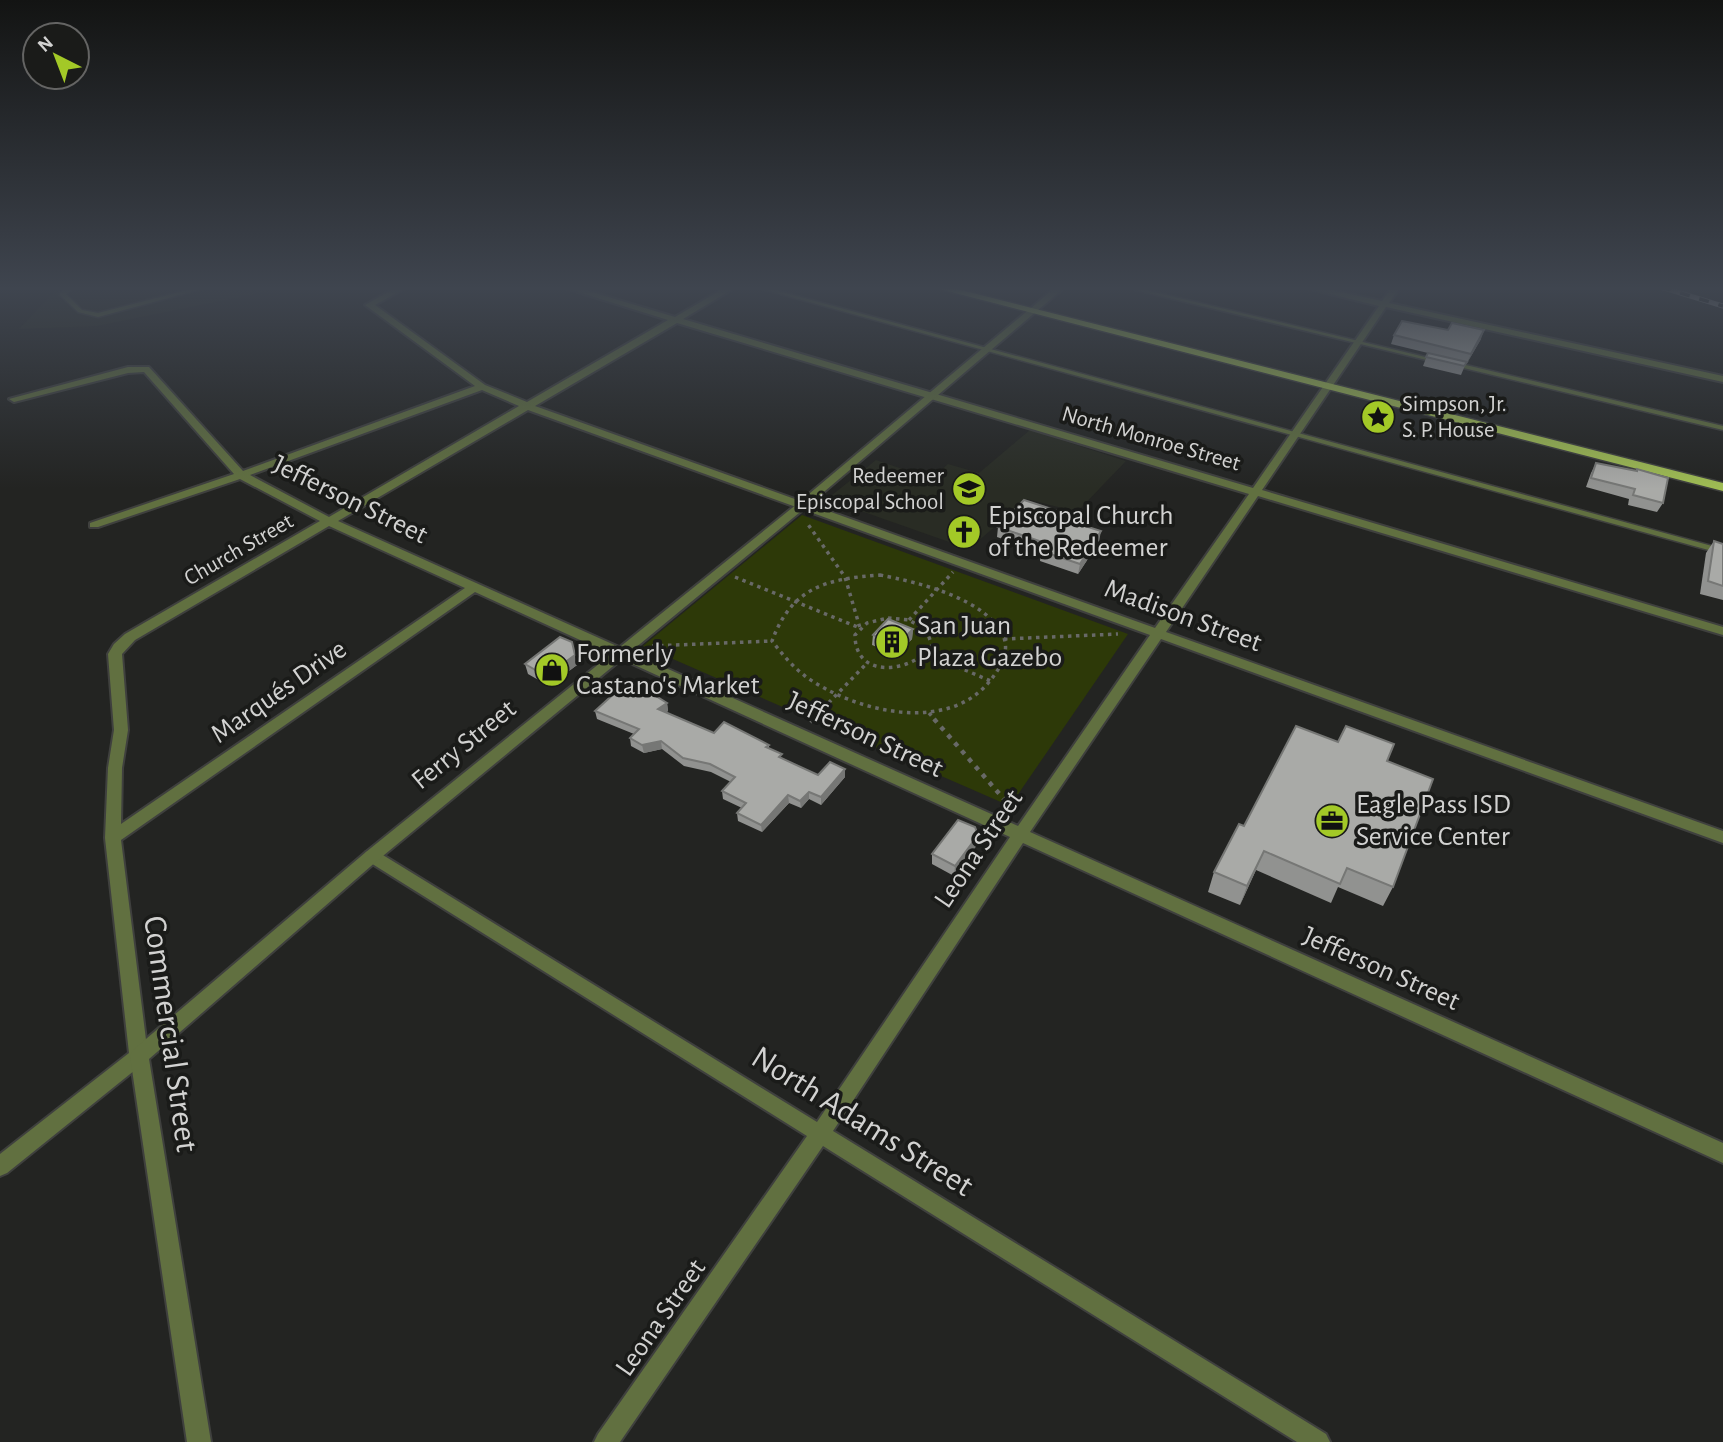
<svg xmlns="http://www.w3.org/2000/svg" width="1723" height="1442" viewBox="0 0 1723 1442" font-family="'Alegreya Sans',sans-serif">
  <rect width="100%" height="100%" fill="#232422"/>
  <g fill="#292c24">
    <path d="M54 287H289L97 326 19 329 56 290Z"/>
    <path d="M1030 430 1126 461 1077 512 1027 499 969 549 827 499 876 460 932 479 948 464 979 473Z"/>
  </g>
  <path fill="#2d3908" d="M802 515 1128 634 1010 806 643 646Z"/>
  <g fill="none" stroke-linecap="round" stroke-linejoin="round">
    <g stroke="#3f403e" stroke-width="3">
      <g id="service">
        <path d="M68 287H75L66 294 82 310 98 313 199 287H209L98 317 78 312 60 295V293Z"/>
        <path d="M755 287H764L1723 549V554Z"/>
        <path d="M1123 287H1133L1442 361 1439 363Z"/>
        <path d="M1453 362 1723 426V430L1451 365V363Z"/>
      </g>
    </g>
    <g stroke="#3f403e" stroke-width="4">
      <path id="minor" d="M397 287H407L375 305 485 385 527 402 668 320 562 287H575L675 317 726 287H736L683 319 1253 488 1379 306 1302 287H1317L1382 301 1392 287H1400L1389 303 1723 376V382L1386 307 1262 490 1723 627V635L1258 496 1166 632 1723 831V843L1161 639 1030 832 1723 1143V1163L1023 843 833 1131 1326 1434 1330 1442H1297L823 1146 620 1442H594L598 1434 807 1136 366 860 364 856 366 852 372 850 378 852 817 1122 1010 837 475 592 121 840 148 1056 145 1062 7 1173 0 1176V1154L129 1053 105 838 108 768 114 730 108 654 114 644 125 634 320 521 240 479 98 527H90V523L234 474 144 372 128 373 14 402 9 399 128 367H149L243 471 475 386 365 305ZM677 323 1249 494 1155 628 535 406ZM482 390 519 406 329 517 250 475ZM528 410 1150 635 1018 826 338 521ZM329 526 465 588 121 824 122 768 128 730 122 654 135 640Z"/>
    </g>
    <g stroke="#3f403e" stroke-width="4">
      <path id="tertiary" d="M1056 287H1065L805 508 378 860 149 1059 211 1442H187L130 1056 133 1050 366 852 797 504Z"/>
    </g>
    <g stroke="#3f403e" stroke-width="3">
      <path id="primary" d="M932 287H949L1723 483V491Z"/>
    </g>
    <g stroke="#686967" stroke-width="3.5" stroke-dasharray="3.5 4.5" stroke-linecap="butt">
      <path d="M880 575C917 582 989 599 1004 638 1009 652 1001 666 993 677 951 736 854 712 805 676 792 666 782 654 772 641 792 587 826 579 880 575Z"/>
      <path d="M735 577 860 628 845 577 807 523"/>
      <path d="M888 618 909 620 927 631 932 646C911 673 855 680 855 635L867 623Z"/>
      <path d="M909 620 953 572"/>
      <path d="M1004 639 1118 634"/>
      <path d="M652 646 772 641"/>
      <path d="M928 654 993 682"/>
      <path d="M929 713 935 720"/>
      <path d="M812 720 868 662"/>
    </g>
    <g stroke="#686967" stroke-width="4.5" stroke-dasharray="4.5 6" stroke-linecap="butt">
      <path d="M934 719 1010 806"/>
      <path d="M810 722 813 719"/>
    </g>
    <use href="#service" fill="#617040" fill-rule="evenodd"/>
    <use href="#minor" fill="#617040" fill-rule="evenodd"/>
    <use href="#tertiary" fill="#617040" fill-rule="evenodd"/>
    <use href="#primary" fill="#9fbc53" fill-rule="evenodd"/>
    <g stroke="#a9aaa8" stroke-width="5">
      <path id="rail" d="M1661 287 1723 306"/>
    </g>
    <use href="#rail" stroke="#1a1b19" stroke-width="3.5" stroke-dasharray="10" stroke-linecap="butt"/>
  </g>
  <g fill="#919290">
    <path d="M163 287H191L179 289Z"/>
    <path d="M1394 335 1481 339 1467 363H1466L1461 375 1423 366 1428 353 1391 344Z"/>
    <path d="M1596 463 1663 503 1657 512 1628 505 1629 499 1586 487 1591 473Z"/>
    <path d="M1061 512 1060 518 1099 542 1078 574 1040 561 1041 552 997 537 998 527Z"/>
    <path d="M1714 541 1723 544V600L1700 594 1706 553Z"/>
    <path d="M913 629 912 639 897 655 872 645 873 635Z"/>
    <path d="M525 664 577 665 549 686 528 674Z"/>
    <path d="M628 696 667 703 668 711 665 713 714 733 769 745V749L782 759 818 775 845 777 821 805 809 799 801 808 789 803 762 832 738 821 737 813 742 808 723 799 722 791 731 782 711 772 684 766 662 749 644 753 631 746 630 738 634 734 597 719 595 711Z"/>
    <path d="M1387 761 1393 887 1383 906 1338 887 1331 903 1256 870 1240 905 1208 892 1214 872 1244 826Z"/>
    <path d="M978 835 977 845 954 876 932 864V854Z"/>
  </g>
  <g fill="#767775">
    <path d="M178 287H191L179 289Z"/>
    <path d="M231 287H243L232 290Z"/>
    <path d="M1484 330 1481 339 1467 363 1471 354Z"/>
    <path d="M1101 531 1099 542 1078 574 1080 564Z"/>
    <path d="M913 629 912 639 897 655V645Z"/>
    <path d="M572 642 577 665 549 686 546 676Z"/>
    <path d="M667 703 668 711 659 717 658 709Z"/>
    <path d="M661 741 662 749 644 753 642 745Z"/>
    <path d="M845 769V777L821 805V797Z"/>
    <path d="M809 792V799L801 808 800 801Z"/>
    <path d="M788 795 789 803 762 832 761 825Z"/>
    <path d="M978 835 977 845 954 876 955 866Z"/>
    <path d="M1264 851 1256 870 1240 905 1247 886Z"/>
  </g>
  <g fill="#a9aaa7" stroke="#767775" stroke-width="2">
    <path d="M1402 321 1448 330 1452 323 1484 330 1471 354 1394 335Z"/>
    <path d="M1428 353 1467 362 1464 366 1426 357Z"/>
    <path d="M1596 463 1637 471V469L1668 478 1663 503 1633 495 1635 489 1591 478Z"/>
    <path d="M1024 500 1061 512 1056 517 1101 531 1080 564 1041 551 1048 544 998 527Z"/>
    <path d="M1714 541 1723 544V586L1708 581Z"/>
    <path d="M888 619 913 629 897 645 873 635Z"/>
    <path d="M560 637 572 642 575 655 546 676 525 664Z"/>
    <path d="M640 686 667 703 658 709 714 733 724 722 769 745 766 747 782 754 779 757 818 775 830 762 845 769 821 797 809 792 800 801 788 795 761 825 737 813 746 803 722 791 735 777 710 764 683 758 661 741 642 745 630 738 639 729 595 711 617 691 628 696Z"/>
    <path d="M1296 726 1338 742 1346 726 1394 744 1387 761 1433 779 1393 887 1347 868 1340 884 1264 851 1247 886 1214 872 1239 824 1244 826Z"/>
    <path d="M958 820 975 827 978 835 955 866 932 854Z"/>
  </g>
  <linearGradient id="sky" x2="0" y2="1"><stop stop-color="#131413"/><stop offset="0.59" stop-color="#3f454f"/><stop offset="1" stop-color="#3f454f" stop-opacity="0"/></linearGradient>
  <rect width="1723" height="489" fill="url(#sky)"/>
  <defs>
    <g id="sight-disc" transform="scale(1.75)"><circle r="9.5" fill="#a3c927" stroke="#1a1b19"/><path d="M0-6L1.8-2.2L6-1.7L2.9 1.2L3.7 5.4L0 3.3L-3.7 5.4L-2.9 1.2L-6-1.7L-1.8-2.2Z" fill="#111"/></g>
    <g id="school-disc" transform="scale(1.75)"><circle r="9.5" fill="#a3c927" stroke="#1a1b19"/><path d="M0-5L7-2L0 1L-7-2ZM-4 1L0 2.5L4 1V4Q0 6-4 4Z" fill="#111"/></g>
    <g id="church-disc" transform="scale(1.75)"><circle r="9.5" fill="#a3c927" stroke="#1a1b19"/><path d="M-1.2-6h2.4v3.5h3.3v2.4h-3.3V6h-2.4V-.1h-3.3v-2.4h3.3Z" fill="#111"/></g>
    <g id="building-disc" transform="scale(1.75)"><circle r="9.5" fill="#a3c927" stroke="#1a1b19"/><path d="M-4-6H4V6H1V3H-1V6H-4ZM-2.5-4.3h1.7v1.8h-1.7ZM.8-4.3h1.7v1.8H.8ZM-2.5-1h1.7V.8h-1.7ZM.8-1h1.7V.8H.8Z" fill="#111"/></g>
    <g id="shop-disc" transform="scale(1.75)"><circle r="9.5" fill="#a3c927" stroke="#1a1b19"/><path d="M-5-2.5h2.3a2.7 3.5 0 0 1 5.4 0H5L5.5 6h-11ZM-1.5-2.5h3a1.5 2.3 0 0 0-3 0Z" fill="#111"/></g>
    <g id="office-disc" transform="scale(1.75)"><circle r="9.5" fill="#a3c927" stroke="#1a1b19"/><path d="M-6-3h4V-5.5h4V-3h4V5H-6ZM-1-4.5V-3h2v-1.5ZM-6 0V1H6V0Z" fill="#111"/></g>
  </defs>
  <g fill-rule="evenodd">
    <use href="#sight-disc" x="1378" y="417"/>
    <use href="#school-disc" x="969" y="489"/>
    <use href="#church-disc" x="964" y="532"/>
    <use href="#building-disc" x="892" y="642"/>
    <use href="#shop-disc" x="552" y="670"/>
    <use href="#office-disc" x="1332" y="821"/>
  </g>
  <g text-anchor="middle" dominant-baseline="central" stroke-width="7" stroke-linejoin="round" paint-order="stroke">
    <g font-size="23" fill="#d2d2d1" stroke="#1a1b19" text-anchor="start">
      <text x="1402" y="404">Simpson, Jr.<tspan x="1402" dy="26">S. P. House</tspan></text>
      <text x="944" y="476" text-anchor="end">Redeemer<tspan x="944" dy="26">Episcopal School</tspan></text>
    </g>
    <g font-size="23" fill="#d2d2d1" stroke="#1a1b19">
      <text transform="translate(1151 439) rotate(16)">North Monroe Street</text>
      <text transform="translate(239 550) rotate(-30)">Church Street</text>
    </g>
    <g font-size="28" fill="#d2d2d1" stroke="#1a1b19">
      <text transform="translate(350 500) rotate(26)">Jefferson Street</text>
      <text transform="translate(1183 616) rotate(20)">Madison Street</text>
      <text transform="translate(279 692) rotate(-35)">Marqués Drive</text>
      <text transform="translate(865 735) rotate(25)">Jefferson Street</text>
      <text transform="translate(464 745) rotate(-39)">Ferry Street</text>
      <text transform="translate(979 849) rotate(-56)">Leona Street</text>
      <text transform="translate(1381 969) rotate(24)">Jefferson Street</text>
      <text transform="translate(661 1318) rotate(-55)">Leona Street</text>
    </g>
    <g font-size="28" fill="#d2d2d1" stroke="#1a1b19" text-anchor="start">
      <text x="988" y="516">Episcopal Church<tspan x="988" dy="32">of the Redeemer</tspan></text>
      <text x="917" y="626">San Juan<tspan x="917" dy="32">Plaza Gazebo</tspan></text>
      <text x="576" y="654">Formerly<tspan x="576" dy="32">Castano's Market</tspan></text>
      <text x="1356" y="805">Eagle Pass ISD<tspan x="1356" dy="32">Service Center</tspan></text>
    </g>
    <g font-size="33" fill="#d2d2d1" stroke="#1a1b19">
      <text transform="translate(170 1034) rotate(82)">Commercial Street</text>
      <text transform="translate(862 1122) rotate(32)">North Adams Street</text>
    </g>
  </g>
  <g transform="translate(56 56) rotate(318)"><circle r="33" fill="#1a1b19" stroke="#646463" stroke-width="2"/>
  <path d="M0-5L12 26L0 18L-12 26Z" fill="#a3c927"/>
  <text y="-10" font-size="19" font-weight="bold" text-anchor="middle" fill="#d2d2d1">N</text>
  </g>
</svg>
